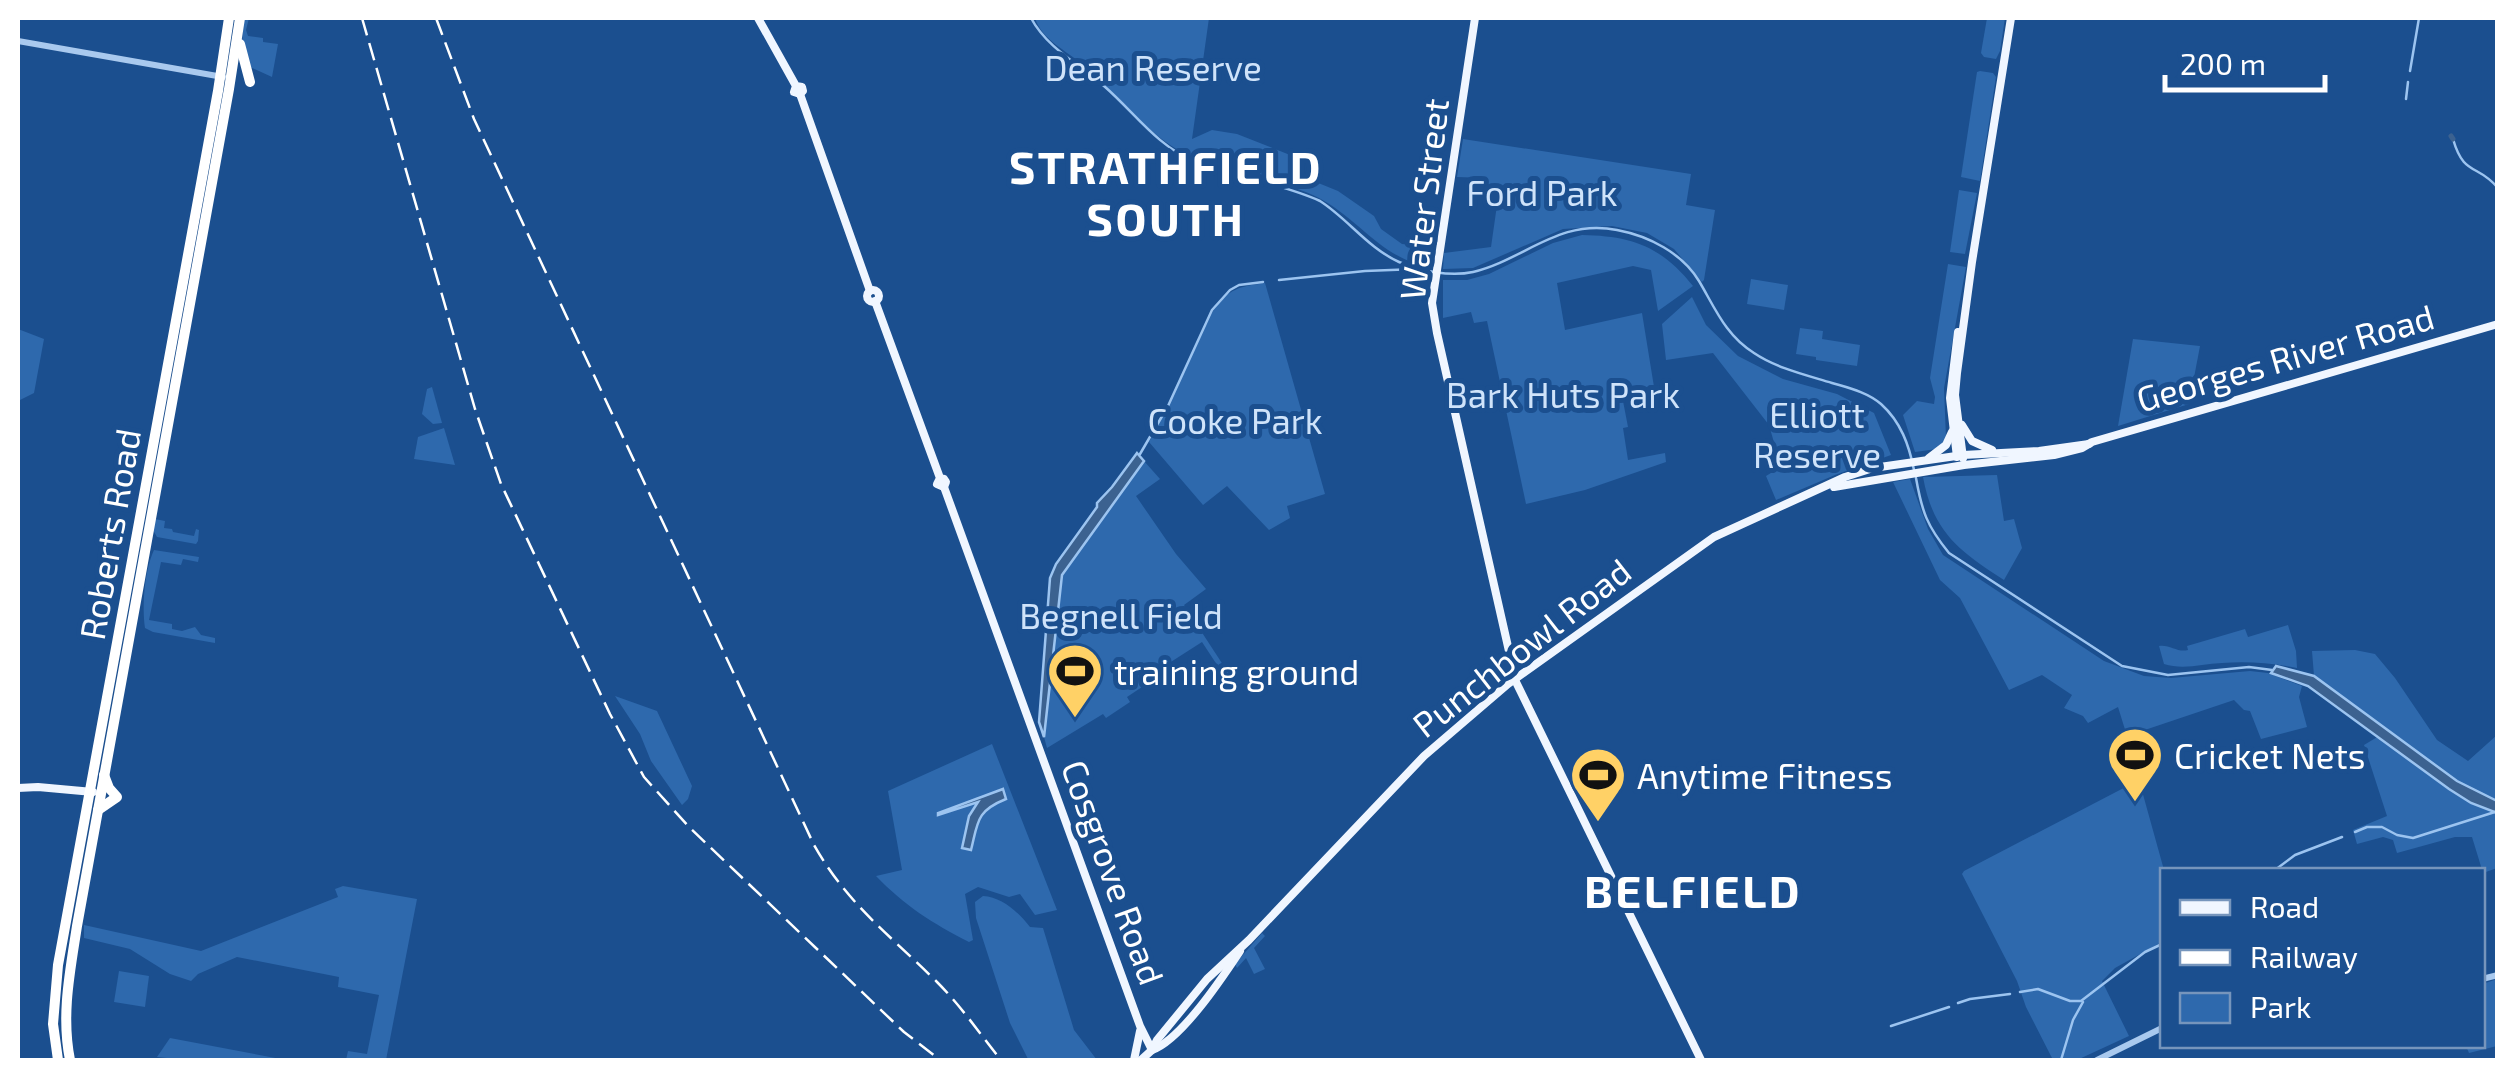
<svg xmlns="http://www.w3.org/2000/svg" width="2515" height="1078" viewBox="0 0 2515 1078" font-family="'Exo 2',sans-serif">
  <rect width="100%" height="100%" fill="#1b4f8f"/>
  <g fill="#2e69ad">
    <path d="M244 18H249L246 30 248 36 263 38V42L278 44 272 77 250 67 242 43Z"/>
    <path d="M1035 18H1101L1103 20 1110 18H1209L1192 139 1212 130 1237 134 1290 155 1306 178 1338 191 1374 216 1381 229 1402 244 1431 247 1428 267C1380 257 1359 219 1319 198 1280 178 1226 176 1187 155 1146 134 1117 95 1083 65 1066 50 1042 40 1035 18Z"/>
    <path d="M1987 18H2005L2000 51 1996 59 1984 57 1981 53Z"/>
    <path d="M1980 71 1993 73 1996 77 1980 181 1961 177 1977 72Z"/>
    <path d="M1463 139 1691 174 1686 205 1715 210 1704 280 1702 282 1674 249 1647 233 1612 226 1563 229 1473 268 1443 269 1444 253 1491 247 1499 191 1487 189V178L1457 177Z"/>
    <path d="M1959 190 1977 193 1965 254 1950 252Z"/>
    <path d="M1582 235C1632 236 1661 246 1693 286L1658 311 1651 270 1633 266 1557 283 1565 330 1642 313 1655 393 1623 401 1628 427 1623 428 1628 460 1665 453 1666 462 1585 490 1526 504 1487 321 1474 323 1471 312 1443 318V280H1467L1489 274 1553 243Z"/>
    <path d="M1948 264 1966 267 1944 388 1946 438 1937 449 1915 452 1903 415 1917 401 1934 404 1935 397 1930 378Z"/>
    <path d="M1751 279 1788 285 1784 310 1747 304Z"/>
    <path d="M1265 283 1325 494 1287 506 1290 518 1269 530 1227 486 1203 505 1149 442 1168 406 1213 311C1230 288 1238 287 1265 283Z"/>
    <path d="M1692 297 1706 325 1738 356 1783 379 1837 394 1874 413 1891 455 1835 475 1776 500 1766 476 1781 467 1769 425 1713 353 1666 360 1662 324Z"/>
    <path d="M1800 328 1823 331 1822 339 1860 345 1857 366 1816 360V357L1796 354Z"/>
    <path d="M18 329 44 339 34 393 18 401Z"/>
    <path d="M2133 339 2200 346 2189 404 2118 426Z"/>
    <path d="M432 387 442 423 433 424 422 414 427 389Z"/>
    <path d="M444 428 455 465 414 459 418 437Z"/>
    <path d="M1144 461 1160 479 1136 496 1176 554 1206 589 1184 605 1229 674 1225 677 1202 642 1152 674 1154 679 1127 697 1130 702 1106 718 1103 714 1047 748 1044 737 1062 575Z"/>
    <path d="M1997 475 2004 521 2014 519 2022 548 2004 580C1959 551 1933 532 1923 477Z"/>
    <path d="M1910 479 1928 529 1943 555 2104 661 2144 676 2171 678 2250 671 2268 673 2302 686 2299 697 2307 727 2261 739 2250 711 2244 710 2234 700 2127 736 2118 707 2088 723 2083 716 2064 708 2072 695 2042 675 2009 690 1960 598 1940 580 1893 482Z"/>
    <path d="M155 519 165 521 164 528 172 529 173 532 194 536 196 529 199 530 198 541 196 544 157 537 153 530Z"/>
    <path d="M154 550 199 557 198 562 183 559 181 565 161 562 149 620 172 624V629L182 631 195 627 201 635 215 638V643L153 632 145 628C142 606 144 572 154 550Z"/>
    <path d="M2288 625 2296 651 2297 668C2272 663 2247 661 2222 663 2202 664 2183 670 2164 664L2159 646C2169 644 2178 653 2188 650L2187 646 2245 629 2248 637Z"/>
    <path d="M2355 650 2375 654 2395 678 2437 740 2468 761 2497 735V801L2457 781 2314 676 2312 651Z"/>
    <path d="M615 696 657 711 692 786 688 799 682 805 651 761 640 734Z"/>
    <path d="M2379 736 2471 803 2497 813V868L2483 873 2472 837H2455L2397 853 2393 840 2383 837 2357 844 2353 830 2387 816 2364 745Z"/>
    <path d="M992 744 1057 910 1035 915 1020 894 1009 897 978 887 965 894 973 940 969 942C932 923 905 906 876 876L902 870 888 791Z"/>
    <path d="M2139 780 2164 870 2162 942 2115 968 2102 981 2129 1036 2077 1060H2053L2026 1007 2017 981 1962 874 1964 871Z"/>
    <path d="M343 886 417 899 386 1060H346L348 1051 367 1054 379 995 338 987 339 977 237 957 198 974 191 981 170 974 130 949 84 938V925L201 951 338 897 335 889Z"/>
    <path d="M983 896C1002 897 1018 912 1030 927L1043 928 1074 1030 1097 1060 1028 1059 1010 1023 976 918 975 902Z"/>
    <path d="M1262 933 1265 936 1254 948 1265 969 1254 974 1246 958 1237 968 1235 964Z"/>
    <path d="M119 971 149 976 145 1007 114 1002Z"/>
    <path d="M2497 979V1046L2469 1053 2466 1046H2482L2483 984Z"/>
    <path d="M170 1038 286 1060H186L157 1057Z"/>
  </g>
  <g fill="#3c6290" stroke="#9cc4f0" stroke-width="2.5">
    <path d="M1137 453 1144 461 1062 575 1044 737 1039 722 1050 578 1056 564 1097 507V503L1112 487Z"/>
    <path d="M2276 666 2314 676 2457 781 2497 801V813L2471 803 2449 789 2308 686 2271 673Z"/>
    <path d="M1003 789 1006 799C976 811 978 822 971 850L962 848 969 816 978 802 938 815V813Z"/>
  </g>
  <g fill="none" stroke-linecap="round" stroke-linejoin="round">
    <g stroke="#9cc4f0" stroke-width="2.5">
      <path d="M1031 18C1047 48 1080 65 1104 86 1134 112 1157 146 1194 161 1235 177 1280 183 1320 201 1348 219 1368 248 1399 262 1420 271 1450 277 1473 272 1524 260 1559 218 1617 230 1649 236 1682 253 1699 281 1715 308 1726 336 1754 353 1776 368 1806 375 1832 383 1849 388 1867 392 1881 404 1901 422 1909 445 1914 470"/>
      <path d="M2410 71 2419 18"/>
      <path d="M2406 99 2408 82"/>
      <path d="M2453 139C2464 177 2477 163 2498 188"/>
      <path d="M1279 280 1365 271 1417 269"/>
      <path d="M1140 454 1168 406 1212 310 1230 290 1239 285 1263 282"/>
      <path d="M1916 478C1922 512 1927 526 1949 553L2122 666 2168 675 2249 667 2272 670"/>
      <path d="M2355 832 2367 827H2382L2397 835 2413 838 2498 811"/>
      <path d="M2275 870 2295 855 2342 837"/>
      <path d="M2020 992 2038 989 2070 1001H2081L2145 952 2162 944"/>
      <path d="M1958 1003 1970 999 2010 994"/>
      <path d="M1891 1026 1949 1007"/>
      <path d="M2061 1060 2073 1020 2083 1002"/>
    </g>
    <path stroke="#3c6290" stroke-width="5" d="M2451 136 2453 139"/>
    <g stroke="#a9c9ee" stroke-width="6">
      <path d="M18 41 223 77"/>
      <path d="M2482 979 2498 975"/>
      <path d="M2097 1060 2162 1028"/>
    </g>
    <g stroke="#f0f6ff" stroke-width="8">
      <path d="M758 18 796 86 802 87 803 91 800 94 794 92 796 86"/>
      <path d="M1475 18 1432 303 1437 333 1516 682 1701 1060"/>
      <path d="M800 94 870 291"/>
      <circle cx="873" cy="296" r="6"/>
      <path d="M875 301 940 478 944 479 946 482 944 487 937 484 940 478"/>
      <path d="M1962 425 1972 441 1992 450"/>
      <path d="M1957 457 1950 398 1958 332"/>
      <path d="M1929 458 1946 445 1952 432"/>
      <path d="M1963 458 1955 395 1957 373 1972 262 2011 18"/>
      <path d="M944 487 1140 1026 1152 1050"/>
      <path d="M1834 487 1964 465 2054 455 2082 448 2092 442 2498 324"/>
      <path d="M18 788 38 787 93 792"/>
      <path d="M1152 1050C1181 1040 1222 978 1240 951"/>
      <path d="M1134 1060 1140 1031"/>
      <path d="M1141 1060 1152 1050 1157 1040 1207 979 1249 940 1424 756 1508 684 1714 537 1845 477 1873 468 1963 455 2039 451 2089 444"/>
    </g>
    <g stroke="#fff" stroke-width="10">
      <path d="M240 44 250 82"/>
      <path d="M98 810 117 797 109 788 104 775"/>
      <path d="M58 1060 53 1024 58 965 218 91 229 18"/>
      <path d="M70 1060C61 1015 70 972 77 926L229 89 240 18"/>
    </g>
    <g stroke="#fff" stroke-width="2.5" stroke-dasharray="18 8" stroke-linecap="butt">
      <path d="M362 18 475 409 501 484 610 714 644 777 689 827 904 1032 940 1060"/>
      <path d="M436 18 474 119 814 845C848 905 890 935 937 982 961 1006 980 1034 1001 1060"/>
    </g>
  </g>
  <defs>
    <g id="stadium-pin" transform="scale(2.875)"><path d="M0 17L-7.5 6A9.5 9.5 0 1 1 7.5 6Z" fill="#ffd166" stroke="#1b4f8f"/><path d="M0-5a6.5 5 0 1 0 0 10a6.5 5 0 1 0 0-10ZM-3.5-1.8h7v3.6h-7Z" fill="#111"/></g>
  </defs>
  <g fill-rule="evenodd">
    <use href="#stadium-pin" x="1075" y="671"/>
    <use href="#stadium-pin" x="2135" y="755"/>
    <use href="#stadium-pin" x="1598" y="775"/>
  </g>
  <g text-anchor="middle" dominant-baseline="central" stroke-width="10" stroke-linejoin="round" paint-order="stroke">
    <g font-size="35" fill="#cfe3fa" stroke="#1b4f8f">
      <text x="1153" y="67">Dean Reserve</text>
      <text x="1542" y="192">Ford Park</text>
      <text x="1563" y="394">Bark Huts Park</text>
      <text x="1817" y="414">Elliott<tspan x="1817" dy="40">Reserve</tspan></text>
      <text x="1235" y="420">Cooke Park</text>
      <text x="1121" y="615">Begnell Field</text>
    </g>
    <g font-size="35" fill="#fff" stroke="#1b4f8f">
      <text transform="translate(1423 199) rotate(-83)">Water Street</text>
      <text transform="translate(2285 357) rotate(-16)">Georges River Road</text>
      <text transform="translate(109 534) rotate(-80)">Roberts Road</text>
      <text transform="translate(1521 647) rotate(-38)">Punchbowl Road</text>
      <text transform="translate(1114 872) rotate(70)">Cosgrove Road</text>
    </g>
    <g font-size="35" fill="#fff" stroke="#1b4f8f" text-anchor="start">
      <text x="1114" y="671">training ground</text>
      <text x="2174" y="755">Cricket Nets</text>
      <text x="1637" y="775">Anytime Fitness</text>
    </g>
    <g font-size="45" font-weight="bold" letter-spacing="2.5" fill="#fff" stroke="#1b4f8f">
      <text x="1166" y="166">STRATHFIELD<tspan x="1166" dy="52">SOUTH</tspan></text>
      <text x="1693" y="890">BELFIELD</text>
    </g>
  </g>
  <rect width="2515" height="1078" fill="none" stroke="#ffffff" stroke-width="40"/>
  <rect x="2160" y="868" width="325" height="180" fill="#1b4f8f" stroke="#7695bc" stroke-width="2.5"/>
  <rect x="2180" y="900" width="50" height="15" fill="#f0f6ff" stroke="#7695bc" stroke-width="2.5"/>
  <text x="2250" y="918" font-size="30" fill="#ffffff">Road</text>
  <rect x="2180" y="950" width="50" height="15" fill="#ffffff" stroke="#7695bc" stroke-width="2.5"/>
  <text x="2250" y="968" font-size="30" fill="#ffffff">Railway</text>
  <rect x="2180" y="993" width="50" height="30" fill="#2e69ad" stroke="#7695bc" stroke-width="2.5"/>
  <text x="2250" y="1018" font-size="30" fill="#ffffff">Park</text>
  <path d="M2165 75v15h160v-15" fill="none" stroke="#ffffff" stroke-width="5"/>
  <text x="2180" y="75" font-size="30" fill="#ffffff" stroke="#1b4f8f" stroke-width="8" paint-order="stroke">200 m</text>
</svg>
